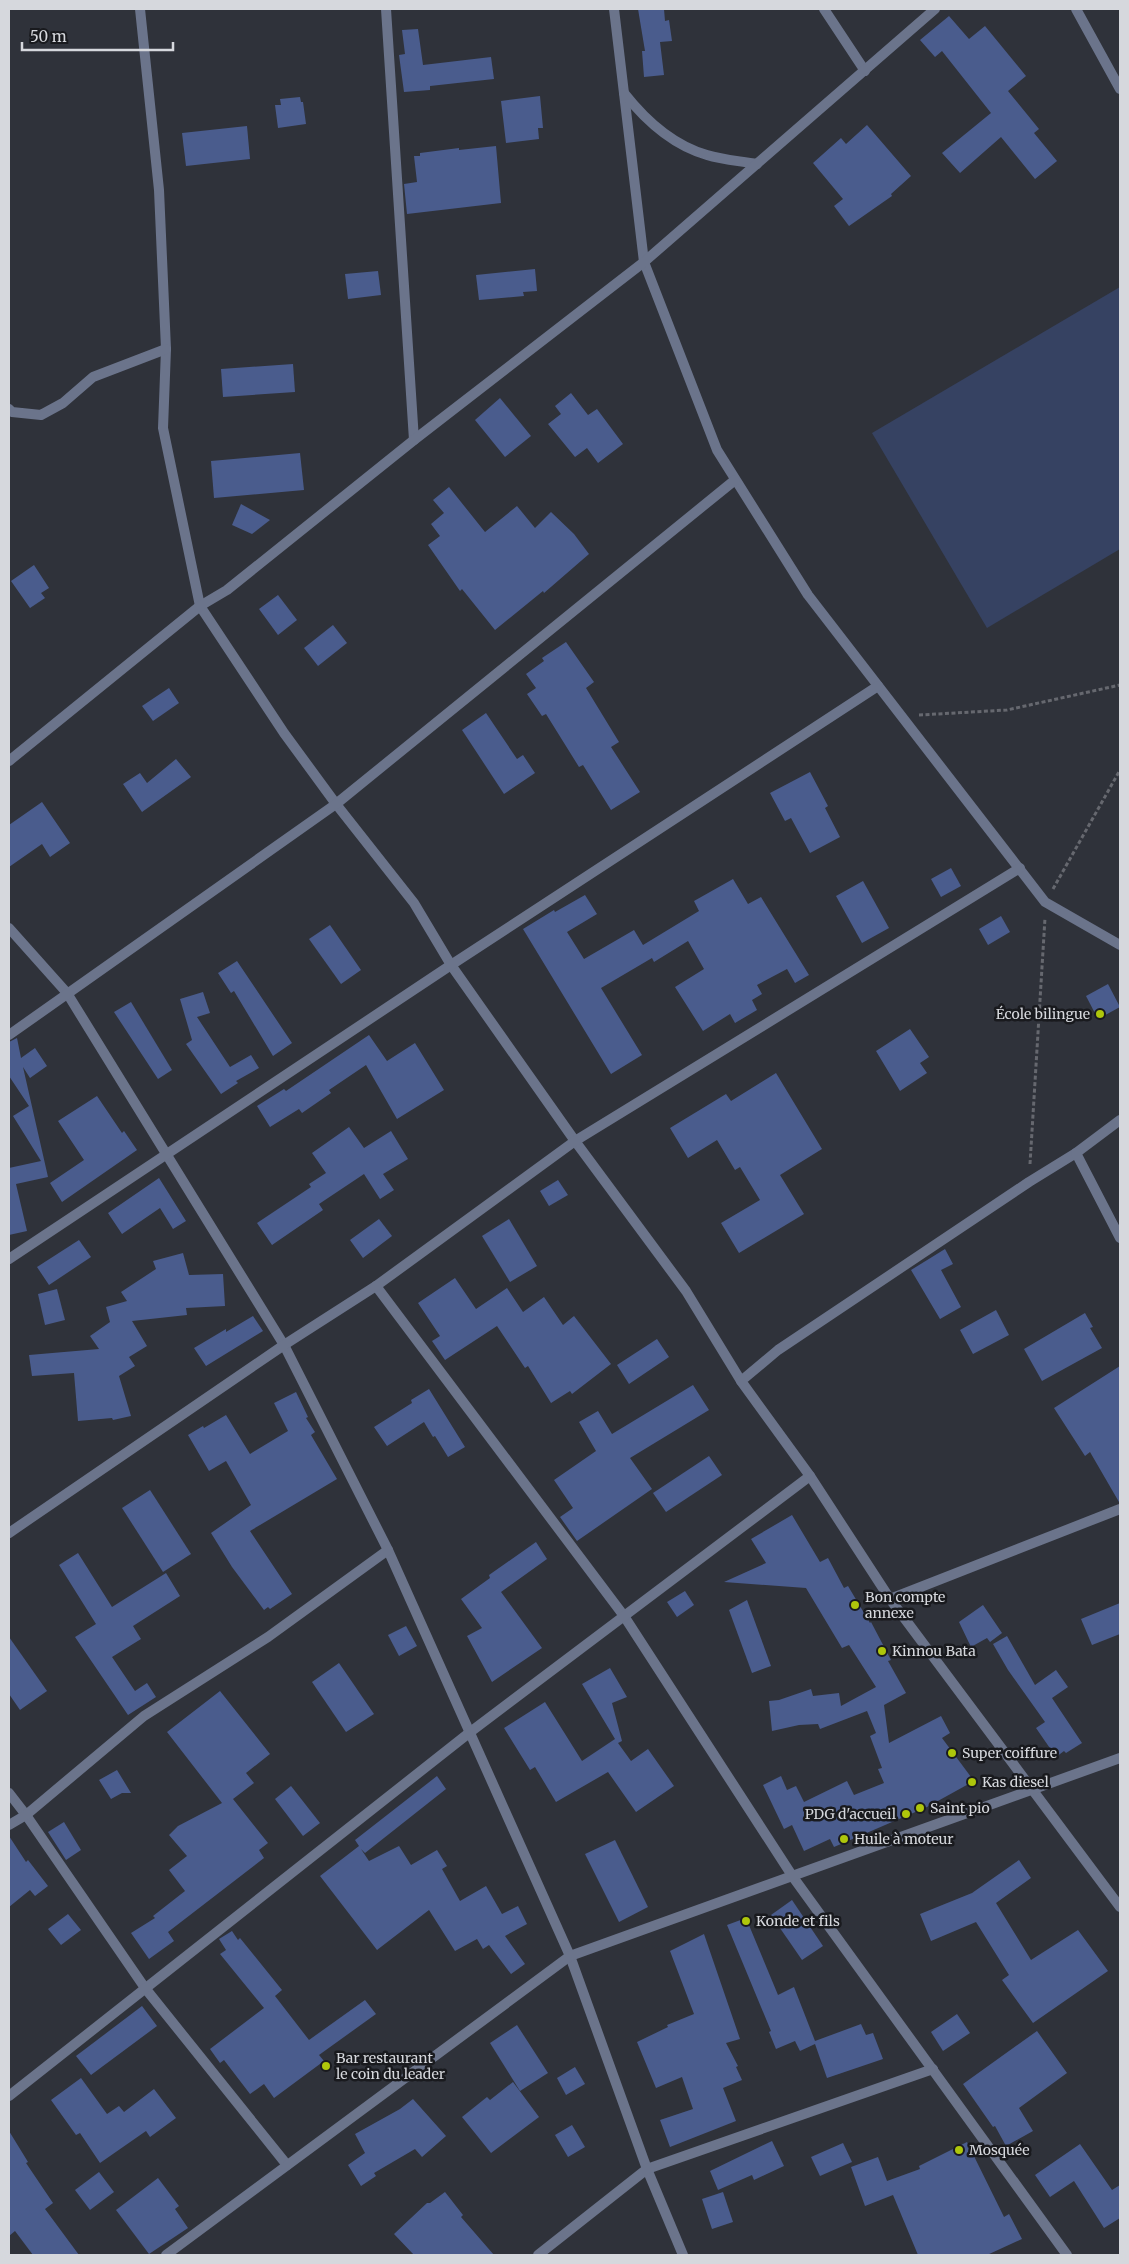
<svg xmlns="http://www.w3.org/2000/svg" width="1129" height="2264" viewBox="0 0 1129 2264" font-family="Merriweather,serif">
  <rect width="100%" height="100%" fill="#2f323a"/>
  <path fill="#364262" d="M1120 287V549L987 628 872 433Z"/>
  <g fill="#4a5c8d">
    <path d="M638 9H664L665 21 669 20 672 41 660 42 664 75 644 77 642 51H645Z"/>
    <path d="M949 16 969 39 985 26 1026 76 1008 91 1039 129 1034 133 1057 161 1035 179 1001 137 960 173 942 153 991 113 942 51 935 57 920 40Z"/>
    <path d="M418 29 423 65 491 57 494 79 430 86V90L404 92 399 55 405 54 402 30Z"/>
    <path d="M540 96 543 128H538L539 139 506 143 501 101Z"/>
    <path d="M300 97 301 102H303L306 124 278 128 275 105H281L280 99Z"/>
    <path d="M867 125 911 176 891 194 892 196 849 226 834 206 843 199 813 163 841 138 846 144Z"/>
    <path d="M247 126 250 159 186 166 182 133Z"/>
    <path d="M496 146 501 203 407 214 404 184 417 182 414 156H420V153L459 148V150Z"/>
    <path d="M535 269 537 291 523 292 524 296 479 300 476 275Z"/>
    <path d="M378 271 381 295 348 299 345 274Z"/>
    <path d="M293 364 295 392 223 397 221 369Z"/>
    <path d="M571 393 588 415 597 409 623 444 598 463 587 448 575 457 548 424 561 414 555 406Z"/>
    <path d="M500 398 531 436 505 457 475 420Z"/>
    <path d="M300 453 304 490 214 498 211 461Z"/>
    <path d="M449 487 485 532 517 506 535 528 551 512 574 534 589 554 544 593 543 591 495 630 462 589 460 591 428 545 440 536 431 524 444 513 433 500Z"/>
    <path d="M241 504 270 520 252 534 232 525Z"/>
    <path d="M34 565 49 588 41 593 45 598 30 608 11 581Z"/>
    <path d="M278 595 297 620 278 635 259 609Z"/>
    <path d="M333 625 347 643 318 666 304 648Z"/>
    <path d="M566 642 594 682 586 688 619 742 611 747 640 792 611 810 583 765 579 767 546 714 542 716 527 694 536 688 526 674 544 661 542 658Z"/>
    <path d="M169 688 179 703 153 721 142 706Z"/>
    <path d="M486 713 517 759 523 755 535 773 504 794 462 730Z"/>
    <path d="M176 759 191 777 142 812 123 784 140 773 147 783Z"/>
    <path d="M810 772 828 806 825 808 840 837 810 853 791 818 785 821 770 793Z"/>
    <path d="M42 802 70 843 50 857 42 844 9 867V825Z"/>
    <path d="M951 868 961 886 941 897 931 879Z"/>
    <path d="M733 879 748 904 761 897 809 975 795 983 787 969 757 985 762 994 752 1000 757 1010 735 1023 730 1014 703 1031 675 987 704 969 688 941 654 962 652 958 601 988 642 1055 611 1074 523 929 554 910 555 912 585 895 597 914 567 932 584 959 634 930 643 945 699 911 694 901Z"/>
    <path d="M863 881 889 928 862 943 836 896Z"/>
    <path d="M1001 916 1010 932 988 945 979 929Z"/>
    <path d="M330 925 361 970 341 984 309 939Z"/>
    <path d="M237 961 292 1043 273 1056 234 991 231 993 218 973Z"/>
    <path d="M1108 984 1120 1007 1098 1019 1086 996Z"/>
    <path d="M203 992 210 1013 197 1017 230 1067 251 1055 259 1068 236 1081 238 1083 221 1094 186 1044 192 1040 180 999Z"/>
    <path d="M131 1002 172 1070 158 1079 114 1012Z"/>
    <path d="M910 1029 929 1057 920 1063 927 1073 900 1091 876 1051Z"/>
    <path d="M369 1035 387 1061 415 1043 444 1090 397 1119 366 1065 329 1090 331 1093 302 1113 299 1109 270 1127 257 1106 284 1089 286 1091Z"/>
    <path d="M17 1038 21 1058 35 1048 47 1066 30 1078 23 1067 48 1177 16 1184 27 1231 9 1235V1168L41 1161 13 1116 29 1106 9 1076V1042Z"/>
    <path d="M776 1073 822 1149 780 1175 804 1214 739 1253 721 1223 760 1200 740 1167 735 1170 717 1140 688 1158 670 1128 726 1094 731 1101Z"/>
    <path d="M97 1096 122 1133 124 1131 137 1150 62 1202 50 1183 84 1160 58 1121Z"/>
    <path d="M349 1127 364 1148 391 1131 408 1159 383 1174 394 1190 380 1199 364 1174 319 1204 323 1210 272 1245 257 1223 311 1187 309 1184 326 1173 312 1153Z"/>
    <path d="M159 1178 186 1221 173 1229 160 1208 122 1234 108 1213Z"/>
    <path d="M558 1180 568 1195 549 1206 540 1191Z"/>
    <path d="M379 1219 392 1236 363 1258 350 1240Z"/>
    <path d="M509 1219 537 1266 510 1282 482 1236Z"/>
    <path d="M79 1240 91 1257 49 1285 37 1267Z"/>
    <path d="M945 1249 953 1264 941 1270 961 1307 940 1319 911 1270Z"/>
    <path d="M183 1253 189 1275 223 1274 225 1306 186 1308 187 1315 132 1321 147 1346 129 1357 135 1366 119 1376 131 1416 113 1420 112 1418 78 1421 74 1373 32 1376 29 1355 99 1349 90 1336 110 1322 106 1307 127 1301 121 1292 156 1269 153 1261Z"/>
    <path d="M455 1278 476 1309 507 1288 523 1312 544 1297 563 1325 574 1316 611 1364 572 1394 570 1391 551 1403 528 1366 525 1368 497 1326 445 1360 432 1341 440 1336 418 1303Z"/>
    <path d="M57 1289 65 1320 45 1325 38 1294Z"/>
    <path d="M996 1310 1009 1335 973 1354 960 1330Z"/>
    <path d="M1085 1313 1093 1327 1090 1328 1102 1348 1042 1381 1024 1349Z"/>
    <path d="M253 1316 263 1331 206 1366 194 1348 226 1329V1332Z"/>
    <path d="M657 1339 669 1357 629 1384 617 1365Z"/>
    <path d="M1120 1366V1502H1119L1090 1452 1085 1456 1054 1408Z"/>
    <path d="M693 1385 709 1410 630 1458 652 1489 577 1541 560 1517 573 1508 554 1480 596 1451 579 1422 598 1411 612 1434Z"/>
    <path d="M429 1389 465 1447 448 1457 435 1436 433 1437 424 1422 387 1446 374 1427 412 1403 411 1400Z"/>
    <path d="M296 1392 308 1417 306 1418 315 1432 311 1435 337 1479 250 1531 292 1594 270 1609 268 1607 264 1610 232 1567 211 1533 251 1505 226 1461 209 1471 188 1435 203 1426 204 1428 226 1415 250 1454 288 1431 274 1403Z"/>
    <path d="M709 1456 722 1475 666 1512 653 1493Z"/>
    <path d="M150 1490 191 1554 163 1572 122 1508Z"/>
    <path d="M792 1515 820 1562 828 1558 844 1588 848 1586 870 1623 871 1622 891 1660 888 1661 906 1693 884 1705 889 1743 941 1716 950 1733 942 1738 974 1781 927 1807 834 1847 830 1839 804 1851 792 1825 784 1829 763 1785 781 1776 787 1790 796 1786 804 1802 847 1781 854 1795 884 1783 878 1769 882 1768 870 1736 876 1733 867 1711 820 1729 818 1724 799 1725 772 1731 769 1701 779 1700 811 1689 813 1696 839 1693 841 1706 876 1687 849 1645 842 1648 806 1588 724 1582 766 1563 751 1539Z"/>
    <path d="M536 1542 547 1559 501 1592 542 1648 492 1682 467 1636 482 1628 461 1599 490 1578 489 1575Z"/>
    <path d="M78 1553 112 1607 166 1573 180 1596 133 1626 141 1639 112 1657 135 1691 147 1683 156 1697 128 1715 75 1637 96 1624 59 1565Z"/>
    <path d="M685 1591 694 1605 677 1617 667 1602Z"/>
    <path d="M747 1600 771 1666 752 1673 729 1610Z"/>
    <path d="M1120 1603V1634L1092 1645 1081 1619Z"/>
    <path d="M983 1605 1002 1633 990 1642 987 1638 971 1647 959 1622Z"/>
    <path d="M406 1626 417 1646 399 1656 388 1635Z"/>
    <path d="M1007 1636 1035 1685 1056 1670 1068 1687 1052 1698 1082 1743 1066 1753 1064 1751 1056 1757 1036 1728 1045 1722 1008 1670 993 1644Z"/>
    <path d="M9 1637 47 1691 20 1710 9 1694Z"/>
    <path d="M339 1663 374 1714 346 1732 312 1682Z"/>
    <path d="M610 1668 627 1697 612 1703 622 1741 618 1743 631 1761 648 1749 674 1786 636 1812 608 1772 556 1802 535 1767 530 1770 504 1728 545 1702 582 1761 615 1739 582 1684Z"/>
    <path d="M220 1691 270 1754 246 1773 254 1783 233 1799 268 1843 259 1850 264 1858 168 1932 174 1941 149 1959 131 1933 155 1918 153 1916 185 1891 169 1870 187 1856 169 1835 178 1826 222 1803 167 1732Z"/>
    <path d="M117 1770 131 1793H122L111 1799 99 1780Z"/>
    <path d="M437 1776 446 1789 365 1853 361 1849 369 1861 399 1846 411 1865 437 1850 447 1866 442 1869 460 1901 486 1886 502 1914 518 1906 527 1924 505 1936 525 1964 511 1974 489 1945 483 1949 477 1939 455 1951 429 1910 377 1950 320 1876 359 1846 355 1840Z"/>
    <path d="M291 1786 320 1823 303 1836 275 1799Z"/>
    <path d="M64 1822 81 1850 66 1860 48 1832Z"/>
    <path d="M9 1836 26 1862 28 1860 48 1886 35 1896 30 1890 9 1907Z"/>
    <path d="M615 1840 648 1907 619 1922 585 1854Z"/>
    <path d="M1019 1860 1031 1878 996 1903 1031 1960 1078 1930 1108 1971 1033 2023 1002 1980 1009 1975 976 1922 931 1941 920 1914 972 1893Z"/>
    <path d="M792 1900 823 1946 802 1960 771 1915Z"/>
    <path d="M68 1914 81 1930 61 1945 48 1929Z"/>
    <path d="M746 1918 778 1995 794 1987 815 2041 861 2024 866 2035 873 2033 883 2059 827 2078 815 2044 800 2051 795 2041 776 2049 769 2032 771 2031 727 1925Z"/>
    <path d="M232 1931 238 1940 240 1938 282 1990 275 1996 309 2040 365 2000 376 2014 319 2055 324 2061 274 2098 264 2084 250 2094 224 2060 220 2063 210 2049 264 2008 220 1954 226 1950 219 1939Z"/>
    <path d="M704 1934 740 2039 726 2043 738 2066 736 2067 742 2080 723 2088 736 2121 670 2147 660 2120 693 2109 682 2077 656 2088 637 2042 668 2027 667 2025 694 2014 670 1951Z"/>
    <path d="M142 2006 157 2026 91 2075 76 2056Z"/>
    <path d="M957 2014 970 2033 943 2051 931 2032Z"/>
    <path d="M517 2025 548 2073 520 2091 490 2043Z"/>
    <path d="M1037 2031 1067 2073 1019 2108 1033 2131 1006 2146 995 2126 993 2127 963 2084Z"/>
    <path d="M575 2067 585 2084 566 2095 557 2078Z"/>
    <path d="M81 2078 107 2114 119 2106 124 2112 154 2089 176 2118 150 2137 146 2131 100 2163 80 2133 76 2135 51 2100Z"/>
    <path d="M513 2082 539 2117 491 2153 462 2117 487 2097 490 2100Z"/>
    <path d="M413 2099 446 2136 422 2157 415 2149 374 2173 376 2176 361 2186 348 2165 365 2153 355 2134 400 2109Z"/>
    <path d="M572 2125 585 2147 568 2157 555 2135Z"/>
    <path d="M9 2131 28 2162 26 2163 53 2203 45 2209 79 2255H33L15 2231 9 2236Z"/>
    <path d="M772 2141 784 2166 754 2180 752 2175 718 2190 710 2171Z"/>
    <path d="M967 2142 1004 2217 1009 2214 1022 2239 987 2255H918L893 2195 865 2206 851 2167 878 2157 887 2181 920 2169 919 2166Z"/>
    <path d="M843 2143 852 2162 820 2176 811 2157Z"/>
    <path d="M1080 2144 1112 2190 1120 2185V2218L1104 2228 1074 2181 1050 2197 1035 2175Z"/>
    <path d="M99 2172 114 2192 90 2210 75 2190Z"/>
    <path d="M158 2178 179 2206 175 2209 188 2228 149 2254 116 2210Z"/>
    <path d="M445 2192 463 2215 461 2217 494 2255H414L394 2234 427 2203H430Z"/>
    <path d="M723 2192 733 2222 712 2229 702 2199Z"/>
  </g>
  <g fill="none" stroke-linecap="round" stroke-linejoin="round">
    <g stroke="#66686f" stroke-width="3" stroke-dasharray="4 2.5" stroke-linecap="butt">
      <path d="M919 715 1007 710 1120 685"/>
      <path d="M1053 889 1120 770"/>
      <path d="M1030 1164 1045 918"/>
    </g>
    <g stroke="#6b748b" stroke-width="10">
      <path d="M140 9 159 190 166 349 163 428 200 606 284 733 336 804 414 903 451 965 575 1141 686 1291 741 1381"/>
      <path d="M386 9 414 440"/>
      <path d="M614 9 644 262 717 450 808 595 1045 902 1120 945"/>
      <path d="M824 9 865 71"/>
      <path d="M1076 9 1120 89"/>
      <path d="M624 93C646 121 672 145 707 155 723 160 741 161 757 164"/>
      <path d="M9 409 12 412 41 415 63 403 93 377 166 349"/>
      <path d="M9 761 200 606 227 590 414 440 644 262 935 9"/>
      <path d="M9 928 67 993 284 1345 388 1550 570 1956 647 2169 683 2255"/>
      <path d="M9 1035 336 804 735 480"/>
      <path d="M1120 1120 1076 1153 1029 1182 778 1350 741 1381 810 1476 890 1599 1120 1907"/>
      <path d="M1076 1153 1120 1238"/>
      <path d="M9 1259 451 965 878 686"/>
      <path d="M376 1286 624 1616 793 1877 1067 2255"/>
      <path d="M9 1533 284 1345 376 1286 575 1141 1020 868"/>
      <path d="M890 1599 1120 1509"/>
      <path d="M9 1793 26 1815 145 1988 287 2165"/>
      <path d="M9 1825 26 1815 144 1716 268 1637 388 1550"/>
      <path d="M9 2096 469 1733 810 1476"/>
      <path d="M166 2255 570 1956 1120 1758"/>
      <path d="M538 2255 647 2169 933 2069"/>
    </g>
  </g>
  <g fill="#aec60b" stroke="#191a1e" stroke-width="2">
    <circle cx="1100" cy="1014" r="5"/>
    <circle cx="855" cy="1605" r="5"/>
    <circle cx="882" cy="1651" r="5"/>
    <circle cx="952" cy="1753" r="5"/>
    <circle cx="972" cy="1782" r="5"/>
    <circle cx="920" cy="1808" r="5"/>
    <circle cx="906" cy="1814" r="5"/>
    <circle cx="844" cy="1839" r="5"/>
    <circle cx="746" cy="1921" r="5"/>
    <circle cx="326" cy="2066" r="5"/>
    <circle cx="959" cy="2150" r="5"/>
  </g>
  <g text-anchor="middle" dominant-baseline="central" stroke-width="5" stroke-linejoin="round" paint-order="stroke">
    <g font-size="14" fill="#d6d8dd" stroke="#191a1e" text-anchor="start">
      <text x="1090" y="1014" text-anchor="end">École bilingue</text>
      <text x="865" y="1597">Bon compte<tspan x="865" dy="16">annexe</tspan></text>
      <text x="892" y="1651">Kinnou Bata</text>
      <text x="962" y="1753">Super coiffure</text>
      <text x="982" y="1782">Kas diesel</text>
      <text x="930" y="1808">Saint pio</text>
      <text x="896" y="1814" text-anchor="end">PDG d'accueil</text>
      <text x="854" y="1839">Huile à moteur</text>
      <text x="756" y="1921">Konde et fils</text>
      <text x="336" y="2058">Bar restaurant<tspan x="336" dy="16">le coin du leader</tspan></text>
      <text x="969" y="2150">Mosquée</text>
    </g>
  </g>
  <rect width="1129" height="2264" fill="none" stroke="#d6d8dd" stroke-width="20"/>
  <path d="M22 42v8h151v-8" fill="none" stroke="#d6d8dd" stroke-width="2.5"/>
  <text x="30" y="42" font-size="15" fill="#d6d8dd" stroke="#191a1e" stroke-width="4" paint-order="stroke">50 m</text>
</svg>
